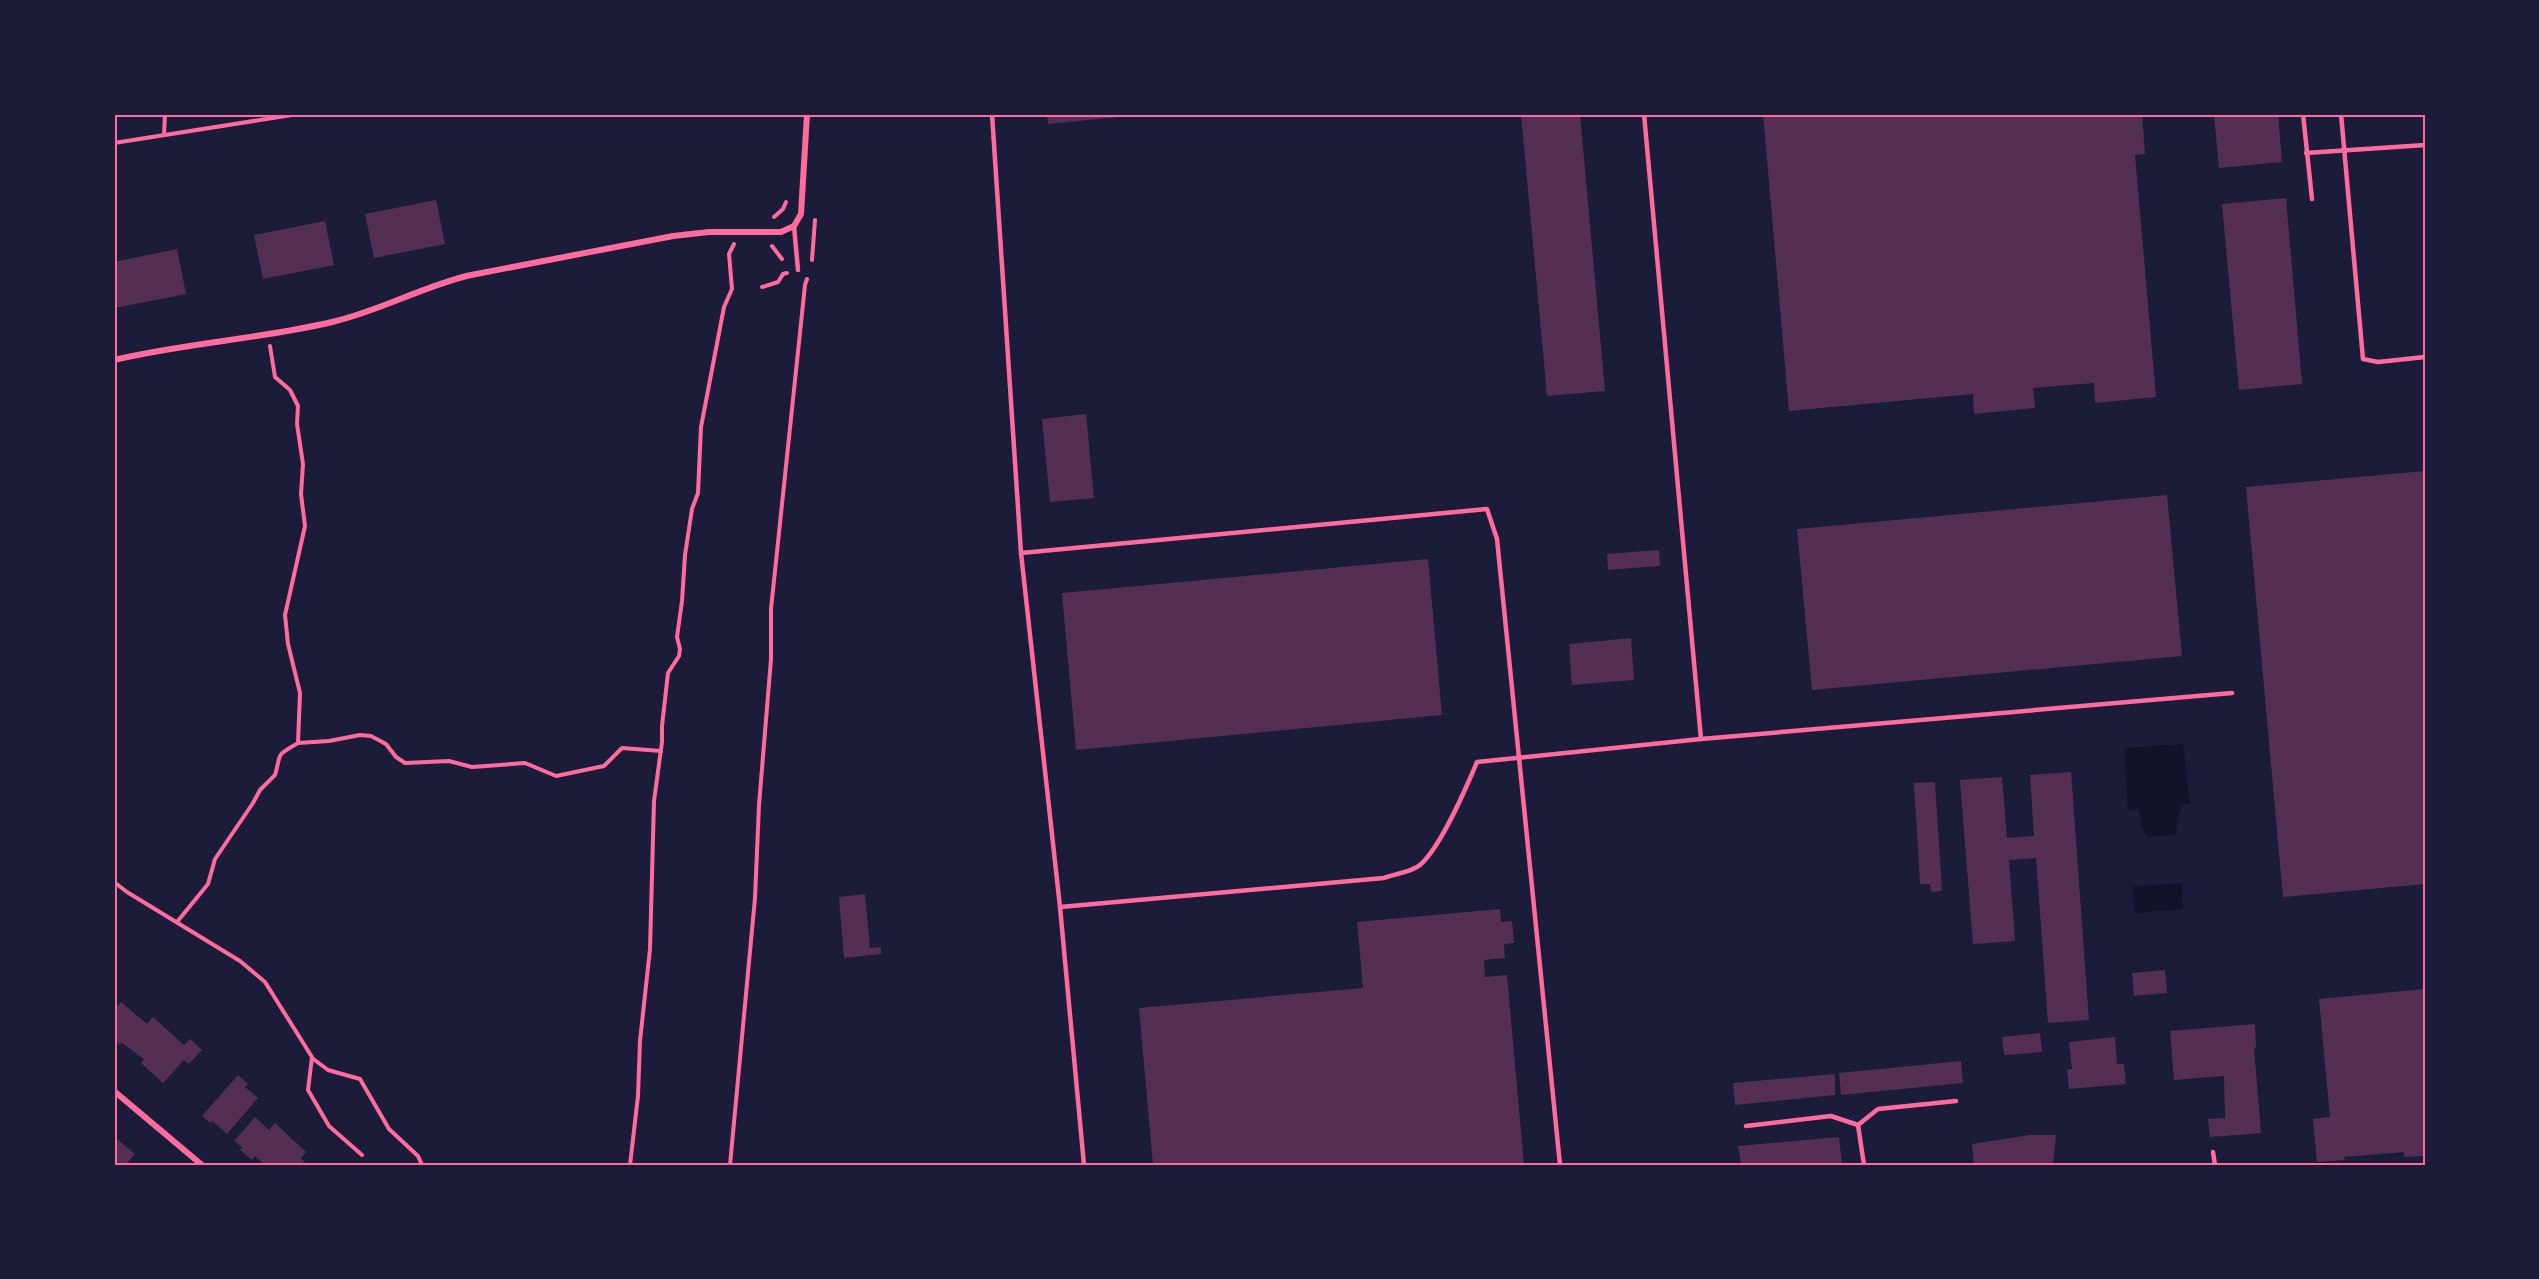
<svg xmlns="http://www.w3.org/2000/svg" width="2539" height="1279" viewBox="0 0 2539 1279" font-family="Mulish,sans-serif">
  <rect width="100%" height="100%" fill="#1b1b3a"/>
  <g fill="#12122b">
    <path d="M2183 744 2190 804 2181 805 2175 834 2148 837 2142 829 2139 809 2128 810 2124 748Z"/>
    <path d="M2181 883 2183 909 2135 913 2132 887Z"/>
  </g>
  <g fill="#542f53">
    <path d="M1047 114H1129V116L1048 124Z"/>
    <path d="M1521 114H1580L1605 391 1547 396Z"/>
    <path d="M1763 114H2142L2145 154 2135 155 2156 397 2095 403 2094 383 2033 388 2035 408 1974 414 1973 394 1789 411Z"/>
    <path d="M2214 114H2278L2282 162 2219 168Z"/>
    <path d="M2286 198 2302 384 2239 390 2222 204Z"/>
    <path d="M436 200 445 244 374 258 365 214Z"/>
    <path d="M325 221 334 265 263 279 254 235Z"/>
    <path d="M177 249 186 294 115 308 114 262Z"/>
    <path d="M1086 414 1094 498 1050 502 1042 419Z"/>
    <path d="M2425 471V884L2283 897 2246 487Z"/>
    <path d="M2167 495 2182 656 1812 690 1797 529Z"/>
    <path d="M1659 550 1660 566 1608 570 1607 554Z"/>
    <path d="M1428 559 1442 715 1076 750 1062 593Z"/>
    <path d="M1631 638 1634 680 1572 685 1569 644Z"/>
    <path d="M2071 772 2089 1020 2048 1023 2036 858 2009 860 2015 941 1973 944 1960 780 2002 777 2007 838 2034 836 2030 775Z"/>
    <path d="M1935 782 1942 891 1931 892 1930 884H1920L1914 783Z"/>
    <path d="M865 894 870 948 881 947V954L844 958 839 897Z"/>
    <path d="M1500 909 1501 922 1512 921 1514 943 1504 944 1505 958 1484 960 1485 977 1507 975 1524 1165H1153L1139 1008 1363 988 1357 922Z"/>
    <path d="M2165 970 2167 993 2134 996 2132 973Z"/>
    <path d="M2425 989V1156L2404 1157V1152L2344 1157 2345 1160 2317 1162 2313 1119 2330 1117 2319 999Z"/>
    <path d="M121 1002 147 1024 153 1017 184 1045 190 1039 202 1050 189 1064 184 1060 163 1083 141 1063 144 1059 122 1043 120 1045 114 1040V1010Z"/>
    <path d="M2255 1024 2256 1048H2254L2261 1133 2210 1137 2208 1119 2225 1118 2224 1076 2174 1080 2170 1031Z"/>
    <path d="M2040 1033 2042 1052 2004 1055 2002 1037Z"/>
    <path d="M2115 1037 2117 1064H2124L2126 1084 2069 1089 2067 1070 2072 1069 2069 1042Z"/>
    <path d="M1961 1061 1963 1083 1841 1095 1839 1073Z"/>
    <path d="M1835 1074V1095L1735 1105 1733 1083Z"/>
    <path d="M238 1075 248 1084 245 1087 258 1098 227 1134 212 1121 210 1123 202 1116Z"/>
    <path d="M255 1117 269 1130 275 1123 306 1152 301 1158 307 1165H265L255 1156 252 1160 240 1150 242 1147 234 1141Z"/>
    <path d="M2030 1135H2056L2053 1165H1974L1972 1144Z"/>
    <path d="M1839 1137 1842 1165H1741L1738 1146Z"/>
    <path d="M117 1139 135 1154 128 1162 132 1165H114V1143Z"/>
  </g>
  <g fill="none" stroke-linecap="round" stroke-linejoin="round">
    <g stroke="#ff6b9d" stroke-width="4">
      <path d="M164 135 165 114"/>
      <path d="M114 143 298 114"/>
      <path d="M774 217 783 209 786 202"/>
      <path d="M772 246 782 259"/>
      <path d="M812 260 815 220"/>
      <path d="M762 287 778 282 783 274 787 273"/>
      <path d="M298 743 329 741 360 735 371 736 386 744 396 757 405 763 449 761 472 767 525 763 556 776 604 766 622 748 661 751"/>
      <path d="M114 882 127 892 240 961 265 982 312 1057 308 1090 329 1126 362 1155"/>
      <path d="M177 922 208 884 215 859 253 803 260 790 275 775C282 752 274 757 298 743L300 693 288 644 285 615 305 526 301 494 303 464 297 424 298 406 290 390 275 377 270 346"/>
      <path d="M312 1058 328 1070 360 1079 389 1129 418 1156 422 1165"/>
      <path d="M630 1165 638 1096 640 1041 650 949 654 801 662 742V726L668 673 679 656 680 649 677 637 682 601 685 555 692 509 698 493 701 427 724 307 732 289 729 254 734 244"/>
      <path d="M730 1165 755 898 759 805 771 659V609L805 285 807 279"/>
    </g>
    <g stroke="#ff6b9d" stroke-width="4.5">
      <path d="M992 114 1021 553 1060 907 1084 1165"/>
      <path d="M1644 114 1701 739"/>
      <path d="M2303 114 2312 199"/>
      <path d="M2341 114 2363 359 2378 362 2425 357"/>
      <path d="M2306 153 2425 145"/>
      <path d="M794 226 798 270"/>
      <path d="M1021 553 1487 509 1497 539 1560 1165"/>
      <path d="M1060 907 1384 878C1394 874 1412 872 1420 865 1441 847 1466 788 1477 762L1701 739 2232 693"/>
      <path d="M1858 1125 1878 1109 1956 1101"/>
      <path d="M1746 1126 1831 1116 1858 1125 1864 1165"/>
      <path d="M2213 1152 2215 1165"/>
    </g>
    <g stroke="#ff6b9d" stroke-width="6">
      <path d="M114 360C186 343 260 339 332 322 380 311 423 286 471 275L673 236 709 232H781L794 226 801 214 807 114"/>
      <path d="M114 1091 202 1165"/>
    </g>
  </g>
  <rect width="2539" height="1279" fill="none" stroke="#1b1b3a" stroke-width="231"/>
  <rect x="116" y="116" width="2308" height="1048" fill="none" stroke="#ff6b9d" stroke-width="2"/>
</svg>
